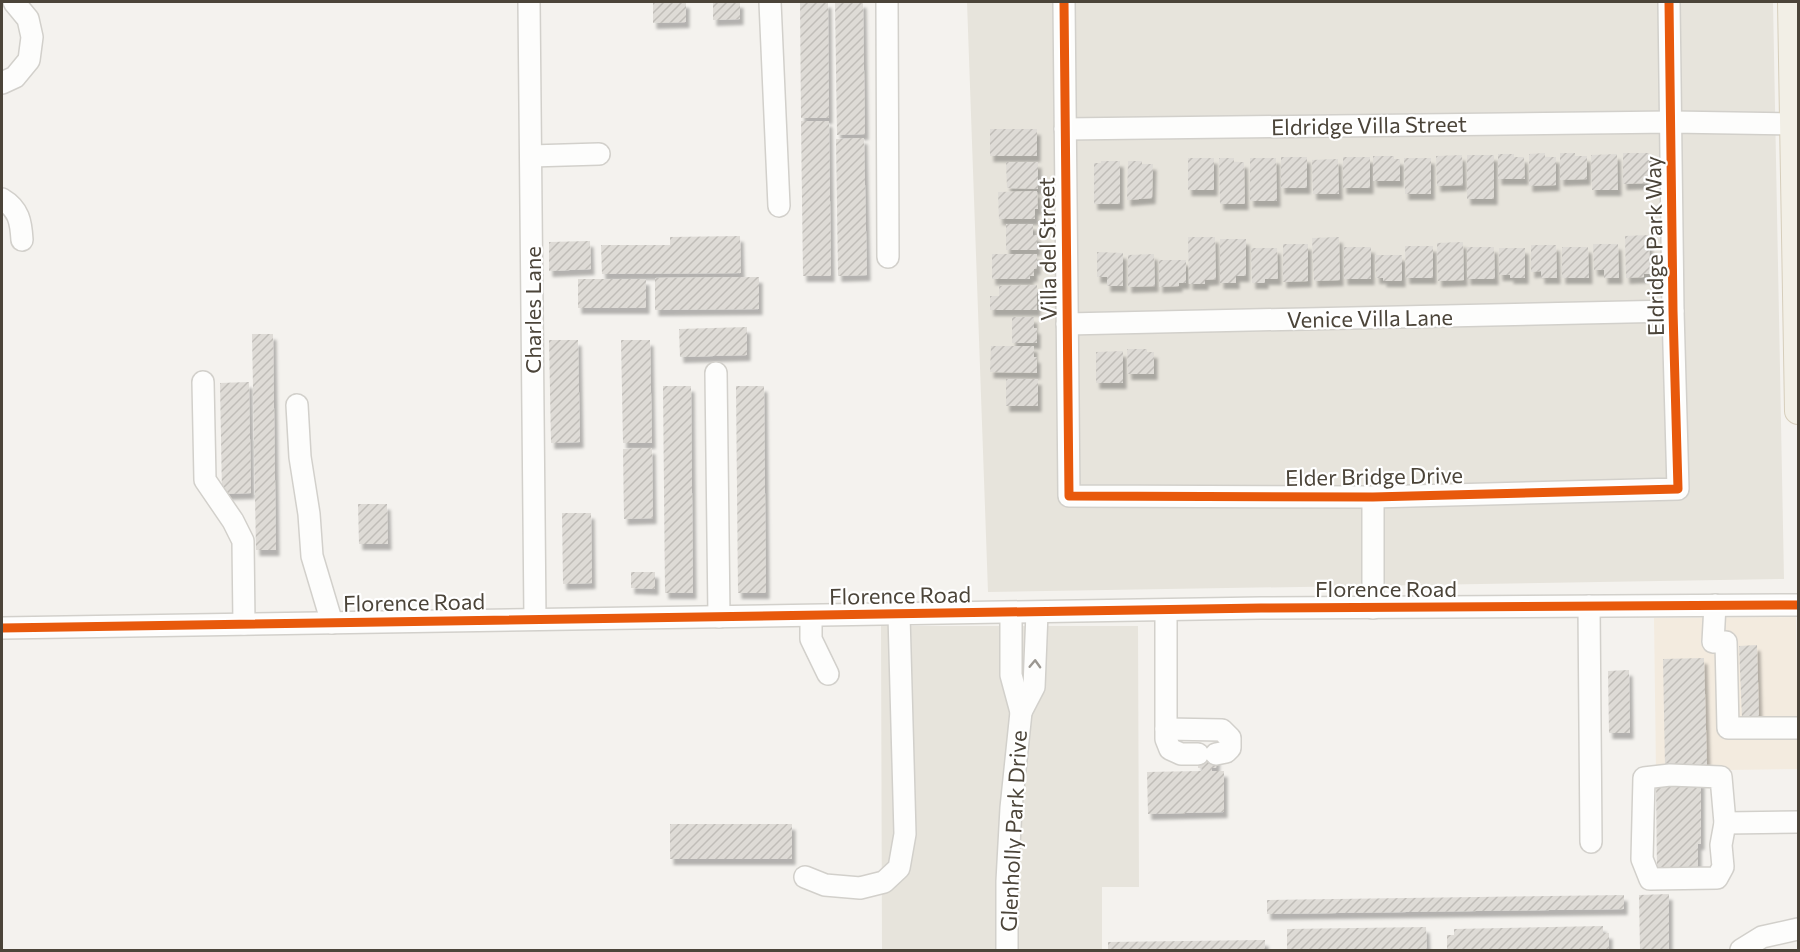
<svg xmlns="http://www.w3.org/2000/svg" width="1800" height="952" viewBox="0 0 1800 952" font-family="Commissioner,sans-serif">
  <defs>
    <pattern id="building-hatch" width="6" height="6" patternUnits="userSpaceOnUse" patternTransform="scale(1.5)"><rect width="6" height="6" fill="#dedbd6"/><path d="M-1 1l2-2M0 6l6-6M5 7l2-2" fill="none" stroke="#c0bdb8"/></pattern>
    <filter id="shadow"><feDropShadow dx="3.5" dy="6" stdDeviation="1.5" flood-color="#0004"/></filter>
  </defs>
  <rect width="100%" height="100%" fill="#f4f2ee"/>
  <g fill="#e7e4dc">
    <path d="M967 2H1773L1784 579 988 592Z"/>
    <path d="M881 626H1138L1139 887H1102V950H882Z"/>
  </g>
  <path fill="#f3ebdf" d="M1796 617 1798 769 1656 771 1654 618Z"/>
  <g fill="url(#building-hatch)" filter="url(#shadow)">
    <path d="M653 2H686V22L653 23Z"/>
    <path d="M713 2H740V19L713 20Z"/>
    <path d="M800 2H828L829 118H801Z"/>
    <path d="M835 2H863L865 134 837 135Z"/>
    <path d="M801 121H829L831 276H803Z"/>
    <rect x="990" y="129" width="47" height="27"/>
    <path d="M864 138 867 275 838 276 836 139Z"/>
    <path d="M1545 153V157H1556V185L1529 186V154Z"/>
    <path d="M1560 153H1575V156H1587V179L1560 180Z"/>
    <path d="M1623 153H1649V183L1623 184Z"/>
    <path d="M1498 154H1514V157H1524L1525 179H1498Z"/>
    <path d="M1617 154 1618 190H1592L1591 155Z"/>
    <path d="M1462 155 1463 185 1437 186 1436 156Z"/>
    <rect x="1467" y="155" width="27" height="44"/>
    <path d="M1373 156H1394V159H1400V181H1373Z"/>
    <rect x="1281" y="157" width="26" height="31"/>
    <rect x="1343" y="157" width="27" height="31"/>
    <rect x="1188" y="158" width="26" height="32"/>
    <path d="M1219 158H1234V162H1244L1245 204H1220Z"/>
    <path d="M1250 158H1276L1277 201H1250Z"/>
    <path d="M1404 158H1431V194H1405Z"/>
    <path d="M1338 159 1339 194H1313L1312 160Z"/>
    <path d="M1101 161H1120V204H1094V163H1101Z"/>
    <path d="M1128 161H1142V164H1153L1152 198 1127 200Z"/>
    <path d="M1006 162H1038V189L1007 188Z"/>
    <path d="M1037 191 1038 209H1035V219H999L998 192Z"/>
    <path d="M1006 224H1033V235H1037V250H1006Z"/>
    <path d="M1649 235 1650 274H1644V277L1626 278 1625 236Z"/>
    <path d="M740 236 741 273 602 274 601 245H670V237Z"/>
    <path d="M1188 237H1215L1216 279 1205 280V284H1189Z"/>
    <path d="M1339 237 1340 280 1314 281 1312 238Z"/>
    <path d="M1220 239H1246V276H1236V283H1220Z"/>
    <path d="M590 241 591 269 549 271V242Z"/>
    <path d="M1463 242 1464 280 1438 281 1437 243Z"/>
    <path d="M1283 244H1308V281L1283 282Z"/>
    <path d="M1593 244H1618L1619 278H1604V270H1594Z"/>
    <path d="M1531 245H1556L1557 278H1541V271L1531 272Z"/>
    <path d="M1405 246H1433V278H1406Z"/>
    <rect x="1344" y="247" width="27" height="32"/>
    <path d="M1467 247H1494L1495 279H1467Z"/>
    <path d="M1562 247H1588L1589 278H1562Z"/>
    <path d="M1251 248H1277L1278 279H1265V283H1252Z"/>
    <path d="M1499 248H1525V278H1510V275H1499Z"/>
    <path d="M1097 252 1123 253V286H1107V277H1097Z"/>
    <path d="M992 254H1037V269H1034V276H1030V279H992Z"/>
    <path d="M1154 254 1155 286 1128 287V255Z"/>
    <path d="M1375 255H1402V281H1383V278H1376Z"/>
    <path d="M1159 260H1186V283H1179V286L1159 287Z"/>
    <path d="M759 277V309L655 310V278Z"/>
    <rect x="578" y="279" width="68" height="29"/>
    <path d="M1033 285H1037V310H990V296H999V286Z"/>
    <path d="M1012 317H1034V328H1037V343H1012Z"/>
    <path d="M747 327V355L680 357 679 329Z"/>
    <path d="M252 334H273L276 550H256Z"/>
    <path d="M549 340H578L580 442 551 443Z"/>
    <path d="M621 340H650L652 443H623Z"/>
    <path d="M991 346H1034V357H1037V373L990 372Z"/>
    <path d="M1127 349H1147V352H1154V374H1128Z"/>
    <path d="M1123 351V383H1096V352Z"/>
    <rect x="1006" y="379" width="32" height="27"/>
    <path d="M249 382 251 493 222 494 220 383Z"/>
    <path d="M663 386H691L693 593H665Z"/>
    <path d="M736 386H764L766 593H738Z"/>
    <path d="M652 448 653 518 624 519 623 449Z"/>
    <path d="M358 504H387L388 544H359Z"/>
    <path d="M562 513H591L592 583 563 584Z"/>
    <path d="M631 572H655V589L631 588Z"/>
    <path d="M1757 645 1759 718H1742L1739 646Z"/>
    <path d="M1704 658 1707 765 1665 766 1663 659Z"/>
    <path d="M1629 670 1630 733H1609L1608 671Z"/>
    <path d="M1217 749 1216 768H1212V771H1224V812L1148 814 1147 772 1202 771V768H1198V750Z"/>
    <path d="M1656 780H1701V844H1698V873H1657Z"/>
    <rect x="670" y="824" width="122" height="35"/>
    <path d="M1669 894V950H1640L1639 895Z"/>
    <path d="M1624 895V909L1267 914V900Z"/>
    <path d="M1603 926V933H1609V950H1447V935H1454V929Z"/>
    <path d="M1426 927 1427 950H1287V929Z"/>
    <path d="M1265 940V950H1108V942Z"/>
  </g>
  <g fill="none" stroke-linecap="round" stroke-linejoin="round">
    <g stroke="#d2d0cb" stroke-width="24">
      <g id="minor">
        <path d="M529 2 535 619"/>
        <path d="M770 2 779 206"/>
        <path d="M887 2 888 257"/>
        <path d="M1064 2 1069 496 1373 497 1678 489 1673 311 1669 2"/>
        <path d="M2 83 15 77 29 60 32 37 28 19 14 2"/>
        <path d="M1065 129 1672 122 1798 124"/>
        <path d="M531 156 599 154"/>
        <path d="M2 199C19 209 21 222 22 240"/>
        <path d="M1067 324 1673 311"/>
        <path d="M716 373 719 617"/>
        <path d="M203 382 205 480 233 521 243 541 244 624"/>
        <path d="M297 405 300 457 309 514 312 556 332 623"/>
        <path d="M1373 497V608"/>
        <path d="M1715 605 1713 642H1726L1728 728H1798"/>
        <path d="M1589 606 1591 842"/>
        <path d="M1166 610V739L1170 749 1181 754H1198"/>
        <path d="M811 616V639L828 674"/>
        <path d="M2 628 1261 608 1798 605"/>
        <path d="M1021 712 1034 687 1037 613"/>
        <path d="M1166 729 1222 730 1230 738V748L1226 752 1216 754"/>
        <path d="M1670 775 1721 777 1725 823 1721 845 1723 867 1717 878 1650 879 1642 859 1644 778Z"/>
        <path d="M1725 823 1798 822"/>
        <path d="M805 877 825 885 860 888 884 882 899 868 905 834 899 615"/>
        <path d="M1007 950V881L1011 808 1021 712 1011 675V613"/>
        <path d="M1741 950 1762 937 1798 929"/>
      </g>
    </g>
    <g stroke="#d6cebb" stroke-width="28">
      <path id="major" d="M1791 2 1798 411"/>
    </g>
    <use href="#minor" stroke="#fdfdfc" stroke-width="21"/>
    <use href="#major" stroke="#f2efe6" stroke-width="26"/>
    <g stroke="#fff" stroke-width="13">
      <g id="cycleway">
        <path d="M1064 2 1069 496 1373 497 1678 489 1673 311 1669 2"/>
        <path d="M2 628 1261 608 1798 605"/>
      </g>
    </g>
    <use href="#cycleway" stroke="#e8590c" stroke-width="9"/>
  </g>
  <defs><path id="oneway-chevron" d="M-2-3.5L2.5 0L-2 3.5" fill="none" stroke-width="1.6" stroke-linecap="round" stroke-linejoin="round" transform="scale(1.5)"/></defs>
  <use stroke="#9b9791" href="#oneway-chevron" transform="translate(1035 664) rotate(-88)"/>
  <g text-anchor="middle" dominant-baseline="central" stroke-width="4.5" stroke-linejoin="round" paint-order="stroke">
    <g font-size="22" fill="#4b4439" stroke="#fff">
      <text transform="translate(1369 125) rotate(-1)">Eldridge Villa Street</text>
      <text transform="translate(1654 246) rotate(-91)">Eldridge Park Way</text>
      <text transform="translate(1047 249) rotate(-91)">Villa del Street</text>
      <text transform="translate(532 310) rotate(-90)">Charles Lane</text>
      <text transform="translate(1370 318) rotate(-1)">Venice Villa Lane</text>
      <text transform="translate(1374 476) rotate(-1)">Elder Bridge Drive</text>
      <text x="1386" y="588">Florence Road</text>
      <text transform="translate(900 595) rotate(-1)">Florence Road</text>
      <text transform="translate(414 602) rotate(-1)">Florence Road</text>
      <text transform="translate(1013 831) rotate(-87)">Glenholly Park Drive</text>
    </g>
  </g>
  <rect width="1800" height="952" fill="none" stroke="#4b4439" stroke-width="6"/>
</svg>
